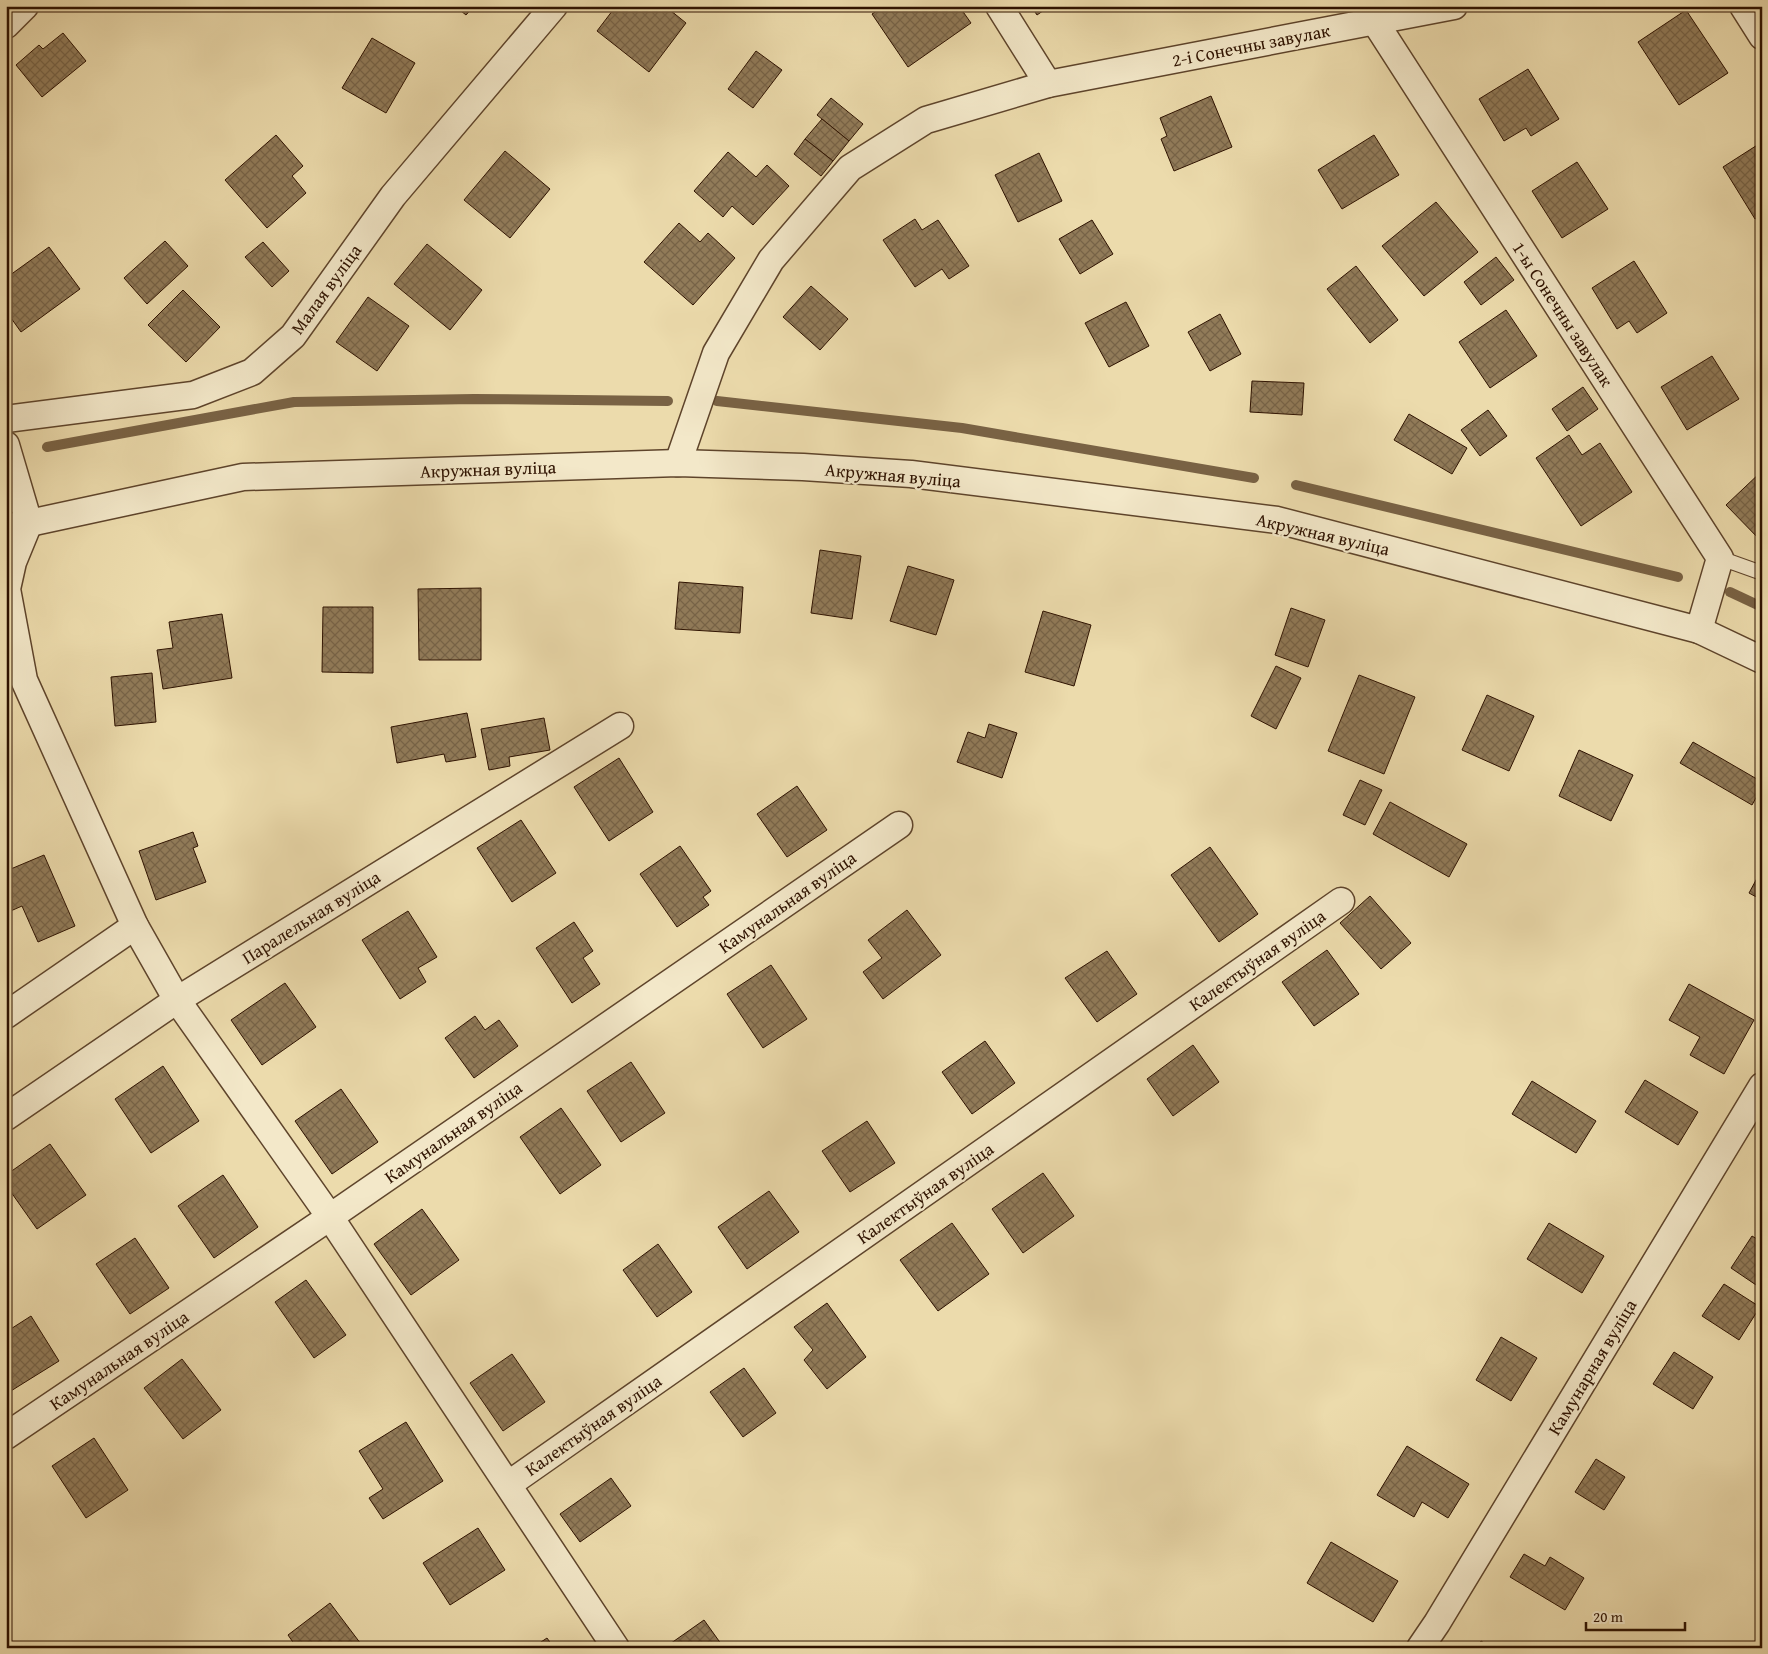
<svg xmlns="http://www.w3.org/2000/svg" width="1768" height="1654" viewBox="0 0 1768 1654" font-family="'Gentium Book Plus',serif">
  <defs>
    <pattern id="building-cross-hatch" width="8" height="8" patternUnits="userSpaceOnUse" patternTransform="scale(1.25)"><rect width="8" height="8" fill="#917b59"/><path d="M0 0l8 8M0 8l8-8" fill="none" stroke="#776347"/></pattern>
  </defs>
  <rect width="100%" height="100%" fill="#ecdbac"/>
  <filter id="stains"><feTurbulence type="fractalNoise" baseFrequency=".004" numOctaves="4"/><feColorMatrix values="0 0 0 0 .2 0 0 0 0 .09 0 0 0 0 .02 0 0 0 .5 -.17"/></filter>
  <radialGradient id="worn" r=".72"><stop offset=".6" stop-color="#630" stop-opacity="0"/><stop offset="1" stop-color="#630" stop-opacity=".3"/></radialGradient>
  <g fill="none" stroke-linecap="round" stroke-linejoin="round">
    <g stroke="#796244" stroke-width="10">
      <path d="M717 401 962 428 1254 478"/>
      <path d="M47 447 294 402 474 399 668 401"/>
      <path d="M1296 485 1678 577"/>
      <path d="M1730 592 1762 607"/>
    </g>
  </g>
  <g fill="url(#building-cross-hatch)" stroke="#2e1200">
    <path d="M455 6H474L466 15Z"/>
    <path d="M616 6H665L686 23 649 72 597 31Z"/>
    <path d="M884 6H959L971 23 908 67 872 14Z"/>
    <path d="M1031 6H1050L1037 15Z"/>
    <path d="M1686 10 1728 73 1679 105 1638 42Z"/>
    <path d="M63 33 86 61 42 97 16 65 39 45 43 49Z"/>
    <path d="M372 38 415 63 386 113 342 88Z"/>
    <path d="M756 51 782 70 753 108 728 89Z"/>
    <path d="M1528 69 1559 119 1531 136 1526 128 1504 141 1479 99Z"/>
    <path d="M1211 96 1232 147 1174 171 1161 139 1167 136 1160 118Z"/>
    <path d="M831 98 863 124 849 141 817 115Z"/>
    <path d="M822 119 849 141 833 161 805 139Z"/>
    <path d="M276 135 303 166 292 176 306 193 267 228 225 180Z"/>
    <path d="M1374 135 1399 175 1342 209 1318 170Z"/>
    <path d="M805 139 833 161 821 176 794 154Z"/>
    <path d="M1762 142V215L1755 219 1723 167Z"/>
    <path d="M505 151 550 189 510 238 464 200Z"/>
    <path d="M728 152 756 177 767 165 789 186 753 225 732 206 723 217 694 191Z"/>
    <path d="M1039 153 1062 201 1018 222 995 175Z"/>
    <path d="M1577 162 1608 209 1562 238 1532 191Z"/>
    <path d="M1436 202 1478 252 1424 296 1382 246Z"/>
    <path d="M915 219 922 230 938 220 969 266 949 279 942 269 915 287 883 240Z"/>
    <path d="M1092 220 1113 254 1080 274 1059 239Z"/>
    <path d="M679 223 700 242 708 233 735 258 693 305 644 262Z"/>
    <path d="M165 241 188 266 147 304 124 278Z"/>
    <path d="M263 242 289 271 272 287 245 257Z"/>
    <path d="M427 244 482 290 450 330 394 284Z"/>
    <path d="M49 247 80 289 21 332 6 311V278Z"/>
    <path d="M1496 257 1514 280 1481 305 1464 282Z"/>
    <path d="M1634 261 1667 313 1637 333 1629 321 1617 329 1592 288Z"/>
    <path d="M1356 266 1398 320 1370 343 1327 289Z"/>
    <path d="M811 286 848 319 820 350 783 317Z"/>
    <path d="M183 290 220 327 186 362 148 325Z"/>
    <path d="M368 297 409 326 377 371 336 342Z"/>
    <path d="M1126 302 1149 346 1109 367 1085 323Z"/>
    <path d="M1506 310 1537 356 1490 388 1459 342Z"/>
    <path d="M1220 314 1241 354 1210 371 1188 332Z"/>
    <path d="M1712 356 1739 399 1687 430 1661 387Z"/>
    <path d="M1252 381 1304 383 1302 415 1250 412Z"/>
    <path d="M1583 387 1598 409 1567 431 1552 409Z"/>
    <path d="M1488 410 1507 436 1480 456 1461 430Z"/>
    <path d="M1409 414 1467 448 1452 474 1394 440Z"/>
    <path d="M1569 435 1582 455 1600 443 1632 492 1581 526 1536 458Z"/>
    <path d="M1762 471V542L1726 505Z"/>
    <path d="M820 550 861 556 852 619 811 613Z"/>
    <path d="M908 566 954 580 936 635 890 621Z"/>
    <path d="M679 582 743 587 740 633 675 629Z"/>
    <path d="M481 588V660H419L418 589Z"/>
    <path d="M323 607H373V673L322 672Z"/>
    <path d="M1291 608 1325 620 1308 667 1275 655Z"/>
    <path d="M1043 611 1091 625 1074 686 1025 672Z"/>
    <path d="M222 614 232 678 163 689 157 650 173 648 169 622Z"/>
    <path d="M1276 666 1301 678 1276 729 1251 716Z"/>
    <path d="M152 673 156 722 115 726 111 677Z"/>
    <path d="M1359 675 1415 697 1384 774 1328 751Z"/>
    <path d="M1487 695 1534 716 1509 771 1462 750Z"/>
    <path d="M467 713 476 757 446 762 444 754 397 763 391 727Z"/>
    <path d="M544 718 550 750 509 757 510 766 489 770 481 729Z"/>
    <path d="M989 724 1017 733 1002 778 957 762 968 732 985 738Z"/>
    <path d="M1693 742 1762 782V787L1752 805 1680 763Z"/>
    <path d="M1579 750 1633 775 1611 821 1559 796Z"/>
    <path d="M619 758 653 812 609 841 574 787Z"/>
    <path d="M1360 780 1382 790 1365 825 1343 815Z"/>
    <path d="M797 786 827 830 787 857 757 814Z"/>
    <path d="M1390 802 1467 844 1449 877 1373 834Z"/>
    <path d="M521 820 556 873 512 902 477 848Z"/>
    <path d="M193 832 198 846 193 848 206 882 156 900 139 851Z"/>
    <path d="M680 846 711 891 703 897 709 905 677 927 640 874Z"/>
    <path d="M1210 847 1258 914 1219 942 1171 875Z"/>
    <path d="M44 855 75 926 38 942 22 906 6 913V871Z"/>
    <path d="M1762 869V900L1749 893Z"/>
    <path d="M1370 896 1411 943 1381 969 1340 923Z"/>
    <path d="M907 910 941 955 883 999 863 972 882 958 868 940Z"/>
    <path d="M408 911 437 957 418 968 426 982 400 999 362 940Z"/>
    <path d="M574 922 593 951 583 958 600 984 572 1003 536 948Z"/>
    <path d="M1327 950 1359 994 1314 1026 1282 982Z"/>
    <path d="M1107 951 1137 994 1097 1022 1065 978Z"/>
    <path d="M771 965 807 1019 763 1048 727 994Z"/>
    <path d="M285 983 316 1027 262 1065 231 1020Z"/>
    <path d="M1689 984 1754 1020 1724 1074 1690 1055 1700 1037 1669 1020Z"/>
    <path d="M475 1016 485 1030 499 1020 518 1046 474 1078 445 1038Z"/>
    <path d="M985 1041 1015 1083 972 1114 942 1072Z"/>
    <path d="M1193 1045 1219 1082 1173 1116 1147 1079Z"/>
    <path d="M631 1062 665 1113 621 1142 587 1091Z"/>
    <path d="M163 1066 199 1121 151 1153 115 1099Z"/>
    <path d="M1645 1080 1698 1112 1678 1145 1625 1112Z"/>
    <path d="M1532 1081 1596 1121 1576 1153 1512 1114Z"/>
    <path d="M341 1089 378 1142 332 1174 295 1121Z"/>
    <path d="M561 1108 601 1165 560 1194 520 1137Z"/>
    <path d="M867 1121 895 1163 850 1192 822 1151Z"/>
    <path d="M50 1144 86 1195 37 1229 6 1185V1175Z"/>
    <path d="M1043 1173 1074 1216 1023 1253 992 1209Z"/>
    <path d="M223 1175 258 1227 214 1258 178 1206Z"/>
    <path d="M769 1191 799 1232 747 1269 718 1227Z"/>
    <path d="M422 1209 459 1260 411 1295 374 1244Z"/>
    <path d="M952 1223 989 1274 938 1311 900 1260Z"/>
    <path d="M1549 1223 1604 1256 1582 1293 1527 1259Z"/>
    <path d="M1752 1236 1762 1242V1289L1731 1268Z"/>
    <path d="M135 1238 169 1288 130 1314 96 1264Z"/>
    <path d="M658 1244 692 1292 657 1317 623 1270Z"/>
    <path d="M306 1280 346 1335 314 1358 275 1302Z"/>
    <path d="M1724 1284 1760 1307 1739 1340 1702 1316Z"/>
    <path d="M827 1303 866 1357 827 1389 804 1360 813 1350 794 1327Z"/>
    <path d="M31 1316 59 1361 6 1394V1332Z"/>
    <path d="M1501 1337 1537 1358 1511 1401 1476 1380Z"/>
    <path d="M1674 1352 1713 1377 1693 1409 1653 1384Z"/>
    <path d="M512 1354 545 1402 503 1431 470 1383Z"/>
    <path d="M182 1359 221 1410 183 1439 144 1388Z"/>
    <path d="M744 1368 776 1413 743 1437 710 1392Z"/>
    <path d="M406 1422 443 1481 383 1519 369 1498 383 1489 359 1451Z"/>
    <path d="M94 1438 128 1490 86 1518 52 1466Z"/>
    <path d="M1407 1446 1469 1484 1448 1518 1422 1502 1414 1517 1377 1495Z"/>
    <path d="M1596 1459 1625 1477 1604 1510 1575 1492Z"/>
    <path d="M611 1478 631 1506 580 1542 560 1514Z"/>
    <path d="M478 1528 505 1570 450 1605 423 1563Z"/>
    <path d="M1331 1542 1398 1581 1373 1622 1307 1583Z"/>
    <path d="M1524 1554 1545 1566 1550 1557 1584 1578 1565 1610 1510 1577Z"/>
    <path d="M330 1603 364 1648H297L288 1635Z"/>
    <path d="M704 1620 724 1648H668L667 1646Z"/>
    <path d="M547 1638 554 1648H532Z"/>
    <path d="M1481 1641 1492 1648H1477Z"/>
  </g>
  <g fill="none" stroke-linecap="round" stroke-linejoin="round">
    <g stroke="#5e442b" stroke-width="16">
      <path id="lane" d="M1720 558 1762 573"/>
    </g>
    <g stroke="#5e442b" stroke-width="29">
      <g id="street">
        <path d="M999 6 1048 84"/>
        <path d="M1743 6 1762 36"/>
        <path d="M1366 8 1720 558 1699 630"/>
        <path d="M6 25 25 6"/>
        <path d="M6 419 193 395 252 372 293 336 393 196 554 6"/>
        <path d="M6 445 29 523 13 562 7 589 24 680 135 926 177 1000 330 1217 616 1648"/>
        <path d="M678 463 716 353 771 260 850 168 926 120 1048 84 1454 6"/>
        <path d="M6 528 243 477 678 463 803 467 911 474 1277 520 1699 630 1762 660"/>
        <path d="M6 1015 135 926"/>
        <path d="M6 1117 177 1000 620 726"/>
        <path d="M6 1436 330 1217 899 825"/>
        <path d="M509 1484 1341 901"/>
        <path d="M1420 1648 1437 1623 1762 1086"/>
      </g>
    </g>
    <use href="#lane" stroke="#f3e8c9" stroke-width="14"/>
    <use href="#street" stroke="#f3e8c9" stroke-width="26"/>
  </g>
  <g text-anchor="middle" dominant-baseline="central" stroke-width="4.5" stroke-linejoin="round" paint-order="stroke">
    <g font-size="18" fill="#2e1200" stroke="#f3e8c9">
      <text transform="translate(1251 45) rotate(-11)">2-і Сонечны завулак</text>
      <text transform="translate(326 289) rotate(-54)">Малая вуліца</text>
      <text transform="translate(1563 314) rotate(57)">1-ы Сонечны завулак</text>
      <text transform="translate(488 469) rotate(-2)">Акружная вуліца</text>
      <text transform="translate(893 475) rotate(5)">Акружная вуліца</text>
      <text transform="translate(1323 534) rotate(13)">Акружная вуліца</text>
      <text transform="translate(787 902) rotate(-35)">Камунальная вуліца</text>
      <text transform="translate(311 917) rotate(-32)">Паралельная вуліца</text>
      <text transform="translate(1257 960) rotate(-35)">Калектыўная вуліца</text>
      <text transform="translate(453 1132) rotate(-35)">Камунальная вуліца</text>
      <text transform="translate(925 1193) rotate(-35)">Калектыўная вуліца</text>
      <text transform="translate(119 1360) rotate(-34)">Камунальная вуліца</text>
      <text transform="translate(1592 1367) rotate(-59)">Камунарная вуліца</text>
      <text transform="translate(593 1425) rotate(-35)">Калектыўная вуліца</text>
    </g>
  </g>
  <rect width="1768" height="1654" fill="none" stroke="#ecdbac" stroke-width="25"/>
  <rect x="8" y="8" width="1753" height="1639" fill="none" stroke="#2e1200" stroke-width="2.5"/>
  <rect x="12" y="12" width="1743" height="1629" fill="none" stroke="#2e1200"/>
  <path d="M1586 1622v8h99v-8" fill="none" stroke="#2e1200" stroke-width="2.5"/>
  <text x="1593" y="1622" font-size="15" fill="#2e1200" stroke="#f3e8c9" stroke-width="4" paint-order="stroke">20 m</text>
  <rect width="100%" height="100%" filter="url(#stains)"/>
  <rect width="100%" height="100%" fill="url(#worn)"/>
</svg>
